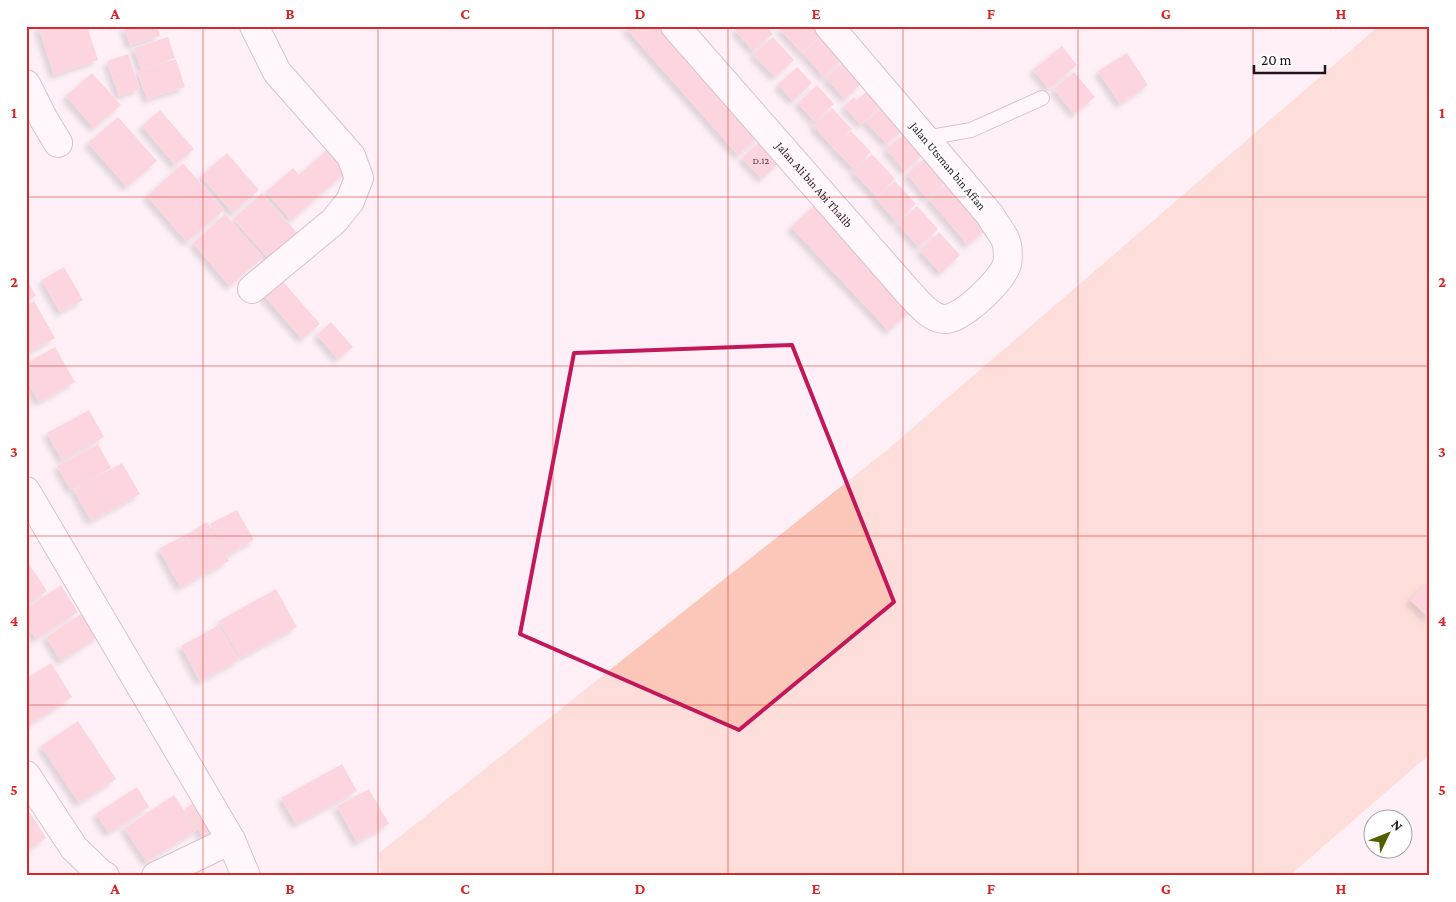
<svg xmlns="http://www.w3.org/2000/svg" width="1456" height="902" viewBox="0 0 1456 902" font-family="'Crimson Pro',serif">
  <defs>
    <filter id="shadow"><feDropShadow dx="-4.5" dy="4.5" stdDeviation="2.5" flood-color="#0004"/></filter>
  </defs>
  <rect width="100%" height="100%" fill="#fff0f8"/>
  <path fill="#fbc7b8" d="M1379 26H1430V754L1289 876H381L379 853 887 450Z"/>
  <g fill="#f9b4be" filter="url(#shadow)">
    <path d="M38 26H87L98 60 54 75Z"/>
    <path d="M124 26H157L160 36 130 45Z"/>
    <path d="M624 26H665L762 134 738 155Z"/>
    <path d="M739 26H766L773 34 753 51 735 30Z"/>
    <path d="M783 26H819L824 32 802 53 780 29Z"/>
    <path d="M825 33 846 56 824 77 803 53Z"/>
    <path d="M168 37 175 58 141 69 134 48Z"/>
    <path d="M773 37 794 60 775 77 753 54Z"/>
    <path d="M1062 46 1077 65 1049 89 1033 70Z"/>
    <path d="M1127 53 1148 85 1120 104 1098 71Z"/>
    <path d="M128 54 140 89 119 96 107 61Z"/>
    <path d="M176 59 185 87 147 99 137 71Z"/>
    <path d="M845 61 864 81 845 99 826 78Z"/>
    <path d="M797 67 812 83 793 101 778 85Z"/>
    <path d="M1074 72 1095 97 1074 114 1054 89Z"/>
    <path d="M92 73 121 105 94 128 66 96Z"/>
    <path d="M817 85 834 104 815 122 798 103Z"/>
    <path d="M866 92 880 107 861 125 844 106 854 97 857 100Z"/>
    <path d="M885 104 906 127 887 144 866 122Z"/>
    <path d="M832 108 852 129 833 147 813 126Z"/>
    <path d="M160 110 194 149 175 165 142 126Z"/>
    <path d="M118 117 157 161 127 187 88 143Z"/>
    <path d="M851 131 871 152 854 169 833 148Z"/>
    <path d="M904 134 923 155 905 171 886 149Z"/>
    <path d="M761 140 780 161 762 179 742 158Z"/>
    <path d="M330 147 350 169 291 220 266 192 293 168 299 175Z"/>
    <path d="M227 153 259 190 233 213 201 176Z"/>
    <path d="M872 154 895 179 877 197 853 172Z"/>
    <path d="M926 157 947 181 927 198 907 174Z"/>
    <path d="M183 163 224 210 187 242 147 196Z"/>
    <path d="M895 181 916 204 897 222 876 199Z"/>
    <path d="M949 182 988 228 968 245 929 199Z"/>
    <path d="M262 193 299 235 270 260 233 219Z"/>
    <path d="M817 203 915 306 889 331 791 227Z"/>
    <path d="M917 206 938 229 919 247 898 224Z"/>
    <path d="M225 214 263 257 230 286 193 243Z"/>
    <path d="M939 232 960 255 941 273 920 251Z"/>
    <path d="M64 267 83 300 60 312 42 280Z"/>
    <path d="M278 276 320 324 302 339 261 292Z"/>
    <path d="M26 278 36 296 26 301Z"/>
    <path d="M34 301 55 338 26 354V305Z"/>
    <path d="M331 322 353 347 338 359 317 335Z"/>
    <path d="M55 347 75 382 39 402 26 379V363Z"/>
    <path d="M89 410 104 437 62 460 47 433Z"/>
    <path d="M98 444 111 468 71 490 57 466Z"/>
    <path d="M122 463 140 494 91 521 74 490Z"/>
    <path d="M237 510 254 540 227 555 210 524Z"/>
    <path d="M207 522 229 561 207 573 186 535Z"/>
    <path d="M185 535 206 573 180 587 159 549Z"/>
    <path d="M27 561 47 591 26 605V562Z"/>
    <path d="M1430 581V619L1410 600Z"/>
    <path d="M61 585 78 612 36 639 26 624V609Z"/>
    <path d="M276 589 297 627 240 658 219 621Z"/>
    <path d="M84 612 100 635 61 661 46 637Z"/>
    <path d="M219 625 239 660 200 681 181 646Z"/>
    <path d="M51 663 72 697 26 727V679Z"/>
    <path d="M78 721 116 779 79 803 41 746Z"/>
    <path d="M342 764 357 791 296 824 281 798Z"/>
    <path d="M137 787 149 807 109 833 96 814Z"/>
    <path d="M369 789 389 824 357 842 337 806Z"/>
    <path d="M174 795 197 830 147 862 124 828Z"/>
    <path d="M199 800 217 828 203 837 185 809Z"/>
    <path d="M30 813 46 838 26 851V815Z"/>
  </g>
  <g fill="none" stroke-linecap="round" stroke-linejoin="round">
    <g stroke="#aa899c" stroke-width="16">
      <path id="service" d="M925 138 971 130 1042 98"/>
    </g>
    <g stroke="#aa899c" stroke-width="30">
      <g id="minor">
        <path id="s1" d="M675 26 909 293C919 303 930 319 945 319 962 319 1002 281 1007 264 1008 260 1008 250 1007 245 1006 237 994 223 990 215L829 26"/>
        <path d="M26 84 43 118 58 143"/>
        <path d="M252 289 334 221 350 201 359 178 351 156 277 72 254 26"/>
        <path d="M26 491 231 840 246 876"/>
        <path d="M26 775 74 848 101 874 105 876"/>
        <path d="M156 876 231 840"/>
      </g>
    </g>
    <use href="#service" stroke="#fff" stroke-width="14"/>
    <use href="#minor" stroke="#fff" stroke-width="28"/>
  </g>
  <path d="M0 0H1456V902H0ZM792 345 894 602 739 730 520 634 574 353Z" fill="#fff0f8" fill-opacity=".55" fill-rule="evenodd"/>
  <path fill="none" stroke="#c2185b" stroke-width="4" stroke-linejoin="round" d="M792 345 894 602 739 730 520 634 574 353Z"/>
  <path fill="none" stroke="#d62828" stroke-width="1" stroke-opacity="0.55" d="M203 26V876M378 26V876M553 26V876M728 26V876M903 26V876M1078 26V876M1253 26V876M26 197H1430M26 366H1430M26 536H1430M26 705H1430"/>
  <g text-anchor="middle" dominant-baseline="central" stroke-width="4" stroke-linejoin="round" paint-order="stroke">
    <g font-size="10" fill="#563c44">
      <text x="761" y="160">D.12</text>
    </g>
    <g font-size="12" fill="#20141c" stroke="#fff">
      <text transform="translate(948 166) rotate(50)">Jalan Utsman bin Affan</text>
      <text stroke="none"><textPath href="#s1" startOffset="211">Jalan Ali bin Abi Thalib</textPath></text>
    </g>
  </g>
  <rect width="1456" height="902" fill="none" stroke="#ffffff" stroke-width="55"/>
  <g transform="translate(1388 834) rotate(47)"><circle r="24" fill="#ffffff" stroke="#a6a1a4"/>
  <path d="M0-4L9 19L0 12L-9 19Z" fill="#515f00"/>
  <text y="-8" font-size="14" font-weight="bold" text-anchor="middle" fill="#20141c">N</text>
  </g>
  <path d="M1254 65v8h71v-8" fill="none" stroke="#20141c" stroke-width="2.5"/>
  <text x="1261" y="65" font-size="15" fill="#20141c" stroke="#ffffff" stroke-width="4" paint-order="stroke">20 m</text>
  <rect x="28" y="28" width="1400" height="846" fill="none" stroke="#d62828" stroke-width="2"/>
  <g font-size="16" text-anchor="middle" font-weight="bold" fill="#d62828">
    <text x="115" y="19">A</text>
    <text x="290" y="19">B</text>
    <text x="465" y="19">C</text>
    <text x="640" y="19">D</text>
    <text x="816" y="19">E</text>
    <text x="991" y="19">F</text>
    <text x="1166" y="19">G</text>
    <text x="1341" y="19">H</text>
    <text x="14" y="118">1</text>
    <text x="1442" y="118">1</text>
    <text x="14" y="287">2</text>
    <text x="1442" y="287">2</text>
    <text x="14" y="457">3</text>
    <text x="1442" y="457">3</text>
    <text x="14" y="626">4</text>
    <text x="1442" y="626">4</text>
    <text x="14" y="795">5</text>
    <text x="1442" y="795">5</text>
    <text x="115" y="894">A</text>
    <text x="290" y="894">B</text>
    <text x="465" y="894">C</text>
    <text x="640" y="894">D</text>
    <text x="816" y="894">E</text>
    <text x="991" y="894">F</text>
    <text x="1166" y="894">G</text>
    <text x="1341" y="894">H</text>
  </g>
</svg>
